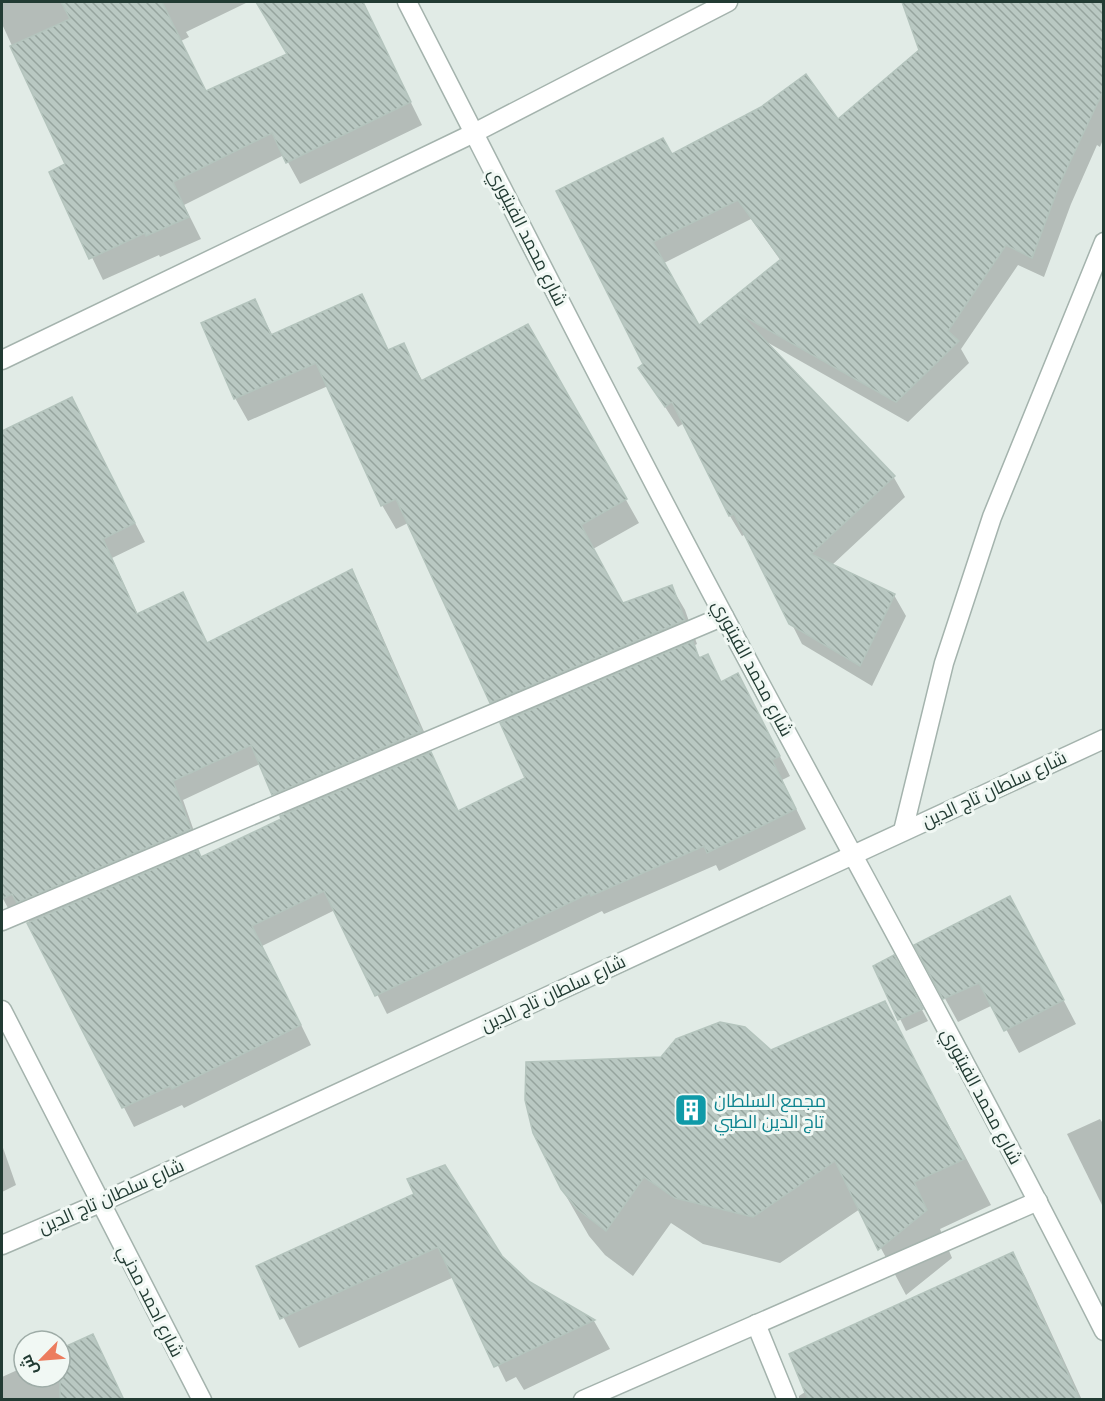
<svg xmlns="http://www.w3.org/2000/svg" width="1105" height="1401" viewBox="0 0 1105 1401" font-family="Raleway,Cairo,sans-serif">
  <defs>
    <pattern id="building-back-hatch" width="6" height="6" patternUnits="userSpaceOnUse" patternTransform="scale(1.5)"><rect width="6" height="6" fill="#b9c8c2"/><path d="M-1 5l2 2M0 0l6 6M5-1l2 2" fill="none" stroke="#96a49e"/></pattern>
  </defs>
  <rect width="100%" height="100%" fill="#e1ebe6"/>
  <g fill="#0003" fill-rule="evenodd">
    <path d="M2 2H248L186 32 189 37 181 41 207 93 289 55 257 2H361L422 125 300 184 284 155 184 205 201 239 160 257 159 255 103 280 51 173 67 165 2 24Z"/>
    <path d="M904 2H1104V137L1100 147 1097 145 1071 204 1044 277 1018 265 961 349 969 363 908 422 765 341 893 476 905 497 832 565 894 595 906 616 872 686 802 644 746 534 742 536 730 516 684 423 678 427 640 368 645 365 575 225 672 155 838 121 921 50ZM751 219 781 261 699 327 664 263Z"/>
    <path d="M361 296 389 351 403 345 423 382 528 326 639 523 593 549 623 605 671 586 685 610 697 644 693 646 701 659 707 655 722 683 748 694 790 776 782 780 806 829 719 871 716 865 604 914 602 911 387 1014 335 910 262 946 311 1045 184 1108 182 1105 134 1127 24 912 13 917 2 897V431L71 399 145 542 112 558 138 615 182 594 208 644 351 571 362 590 432 750 429 751 459 812 527 779 504 723 408 523 396 529 382 505 328 386 248 421 235 398 254 301 273 336ZM260 764 285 815 283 819 201 859 196 850 200 848 183 800Z"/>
    <path d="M1010 898 1076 1024 1019 1053 993 1005 958 1022 916 946Z"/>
    <path d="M875 967 900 969 928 1021 906 1031Z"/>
    <path d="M884 1003 991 1205 940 1229 952 1258 906 1295 860 1209 780 1263 703 1244 671 1223 633 1276 605 1255 589 1236 562 1189 662 1058 770 1051Z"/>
    <path d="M1100 1119 1104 1125V1209L1067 1134Z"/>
    <path d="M2 1145 16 1185 2 1192Z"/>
    <path d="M416 1195 501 1257 529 1283 594 1321 610 1349 524 1390 516 1377 506 1382 454 1277 299 1348 258 1267Z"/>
    <path d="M1013 1254 1026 1278 1082 1400H799V1396Z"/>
    <path d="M93 1336 124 1400H2V1377L24 1367V1377H60V1351Z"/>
  </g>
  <g fill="url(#building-back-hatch)" stroke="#b4c4bd" stroke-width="1.5" fill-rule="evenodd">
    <path d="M61 2H162L206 91 287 54 256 2H363L411 102 286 163 272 133 173 182 189 217 146 236 145 233 89 259 49 172 65 164 10 46 70 19Z"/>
    <path d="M902 2H1104V89L1060 183 1032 258 1006 245 948 331 959 341 896 402 740 314 895 476 811 554 895 594 860 666 789 624 734 514 729 516 672 402 665 407 638 368 643 364 556 191 663 138 672 154 761 107 806 74 838 119 919 50ZM738 200 781 259 699 325 653 242Z"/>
    <path d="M362 294 388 350 404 343 421 381 528 324 627 499 581 525 623 603 672 585 685 620 490 703 396 499 381 506 316 363 234 399 201 323 255 299 271 335Z"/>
    <path d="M72 397 135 523 103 539 137 614 183 592 207 643 352 569 422 731 272 795 251 745 173 781 191 829 17 903 12 894 2 899V431Z"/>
    <path d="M693 641 699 658 708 654 721 682 738 673 780 756 772 760 796 809 707 853 704 846 591 896 590 893 375 996 324 891 252 926 301 1025 172 1089 170 1086 122 1108 27 923 198 850 201 857 281 819 280 816 431 752 458 811 525 778 500 723Z"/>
    <path d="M1010 896 1064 1000 1004 1031 979 983 943 999 914 945Z"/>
    <path d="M894 955 923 1009 898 1020 873 966Z"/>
    <path d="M885 1001 965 1159 914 1182 927 1210 878 1250 835 1161 753 1217 675 1198 644 1177 606 1231 577 1209 561 1189 533 1133 525 1100 526 1062 661 1057 676 1039 720 1022 745 1027 771 1050Z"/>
    <path d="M445 1165 502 1256 530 1282 595 1320 494 1367 438 1247 280 1319 256 1266 414 1194 407 1179Z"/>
    <path d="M1013 1252 1080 1400H808L789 1354Z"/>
    <path d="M93 1334 124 1400H60V1349Z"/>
  </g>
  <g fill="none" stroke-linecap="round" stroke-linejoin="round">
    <g stroke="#a4b3ad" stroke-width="21">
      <g id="minor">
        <path d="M407 2C512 207 616 414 725 618 852 855 983 1091 1104 1331"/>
        <path d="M2 360 474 133 728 2"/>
        <path d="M903 831 944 663 992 517 1104 242"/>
        <path d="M2 921 724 616"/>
        <path d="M756 1324 787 1400"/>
        <path d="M583 1400 1038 1201"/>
      </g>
    </g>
    <g stroke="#a4b3ad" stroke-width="21">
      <g id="tertiary">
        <path d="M2 1010 202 1400"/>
        <path d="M2 1245 100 1203 1104 739"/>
      </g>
    </g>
    <use href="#minor" stroke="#fff" stroke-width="18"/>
    <use href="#tertiary" stroke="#fff" stroke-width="18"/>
  </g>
  <defs>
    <g id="building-square" transform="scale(1.725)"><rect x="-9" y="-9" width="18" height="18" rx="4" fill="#0f9aa8" stroke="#f1f8f4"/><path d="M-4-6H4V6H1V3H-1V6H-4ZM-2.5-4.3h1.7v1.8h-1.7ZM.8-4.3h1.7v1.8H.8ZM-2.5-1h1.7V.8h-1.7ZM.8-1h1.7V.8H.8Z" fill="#fff"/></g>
  </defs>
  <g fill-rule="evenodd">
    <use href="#building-square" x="691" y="1110"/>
  </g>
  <g text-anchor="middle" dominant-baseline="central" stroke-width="6" stroke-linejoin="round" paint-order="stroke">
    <g font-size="18" fill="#223b33" stroke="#f1f8f4">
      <text transform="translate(528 237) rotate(63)">شارع محمد الفيتوري</text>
      <text transform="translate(753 668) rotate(62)">شارع محمد الفيتوري</text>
      <text transform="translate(994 789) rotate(-25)">شارع سلطان تاج الدين</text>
      <text transform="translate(553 993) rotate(-25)">شارع سلطان تاج الدين</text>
      <text transform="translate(982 1096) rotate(62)">شارع محمد الفيتوري</text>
      <text transform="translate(111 1196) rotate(-24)">شارع سلطان تاج الدين</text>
      <text transform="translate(151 1301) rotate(63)">شارع احمد مدني</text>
    </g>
    <g font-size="18" fill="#0d838f" stroke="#f1f8f4" text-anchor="start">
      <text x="714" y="1100">مجمع السلطان<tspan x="714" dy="21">تاج الدين الطبي</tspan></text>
    </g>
  </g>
  <rect width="1105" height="1401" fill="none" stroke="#223b33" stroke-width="6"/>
  <g transform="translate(42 1359) rotate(245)"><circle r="28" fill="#f1f8f4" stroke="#9eaca7" stroke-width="1.5"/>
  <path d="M0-4.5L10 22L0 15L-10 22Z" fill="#ec7c5e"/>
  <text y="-9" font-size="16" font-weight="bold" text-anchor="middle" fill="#223b33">ش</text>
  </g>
</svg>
